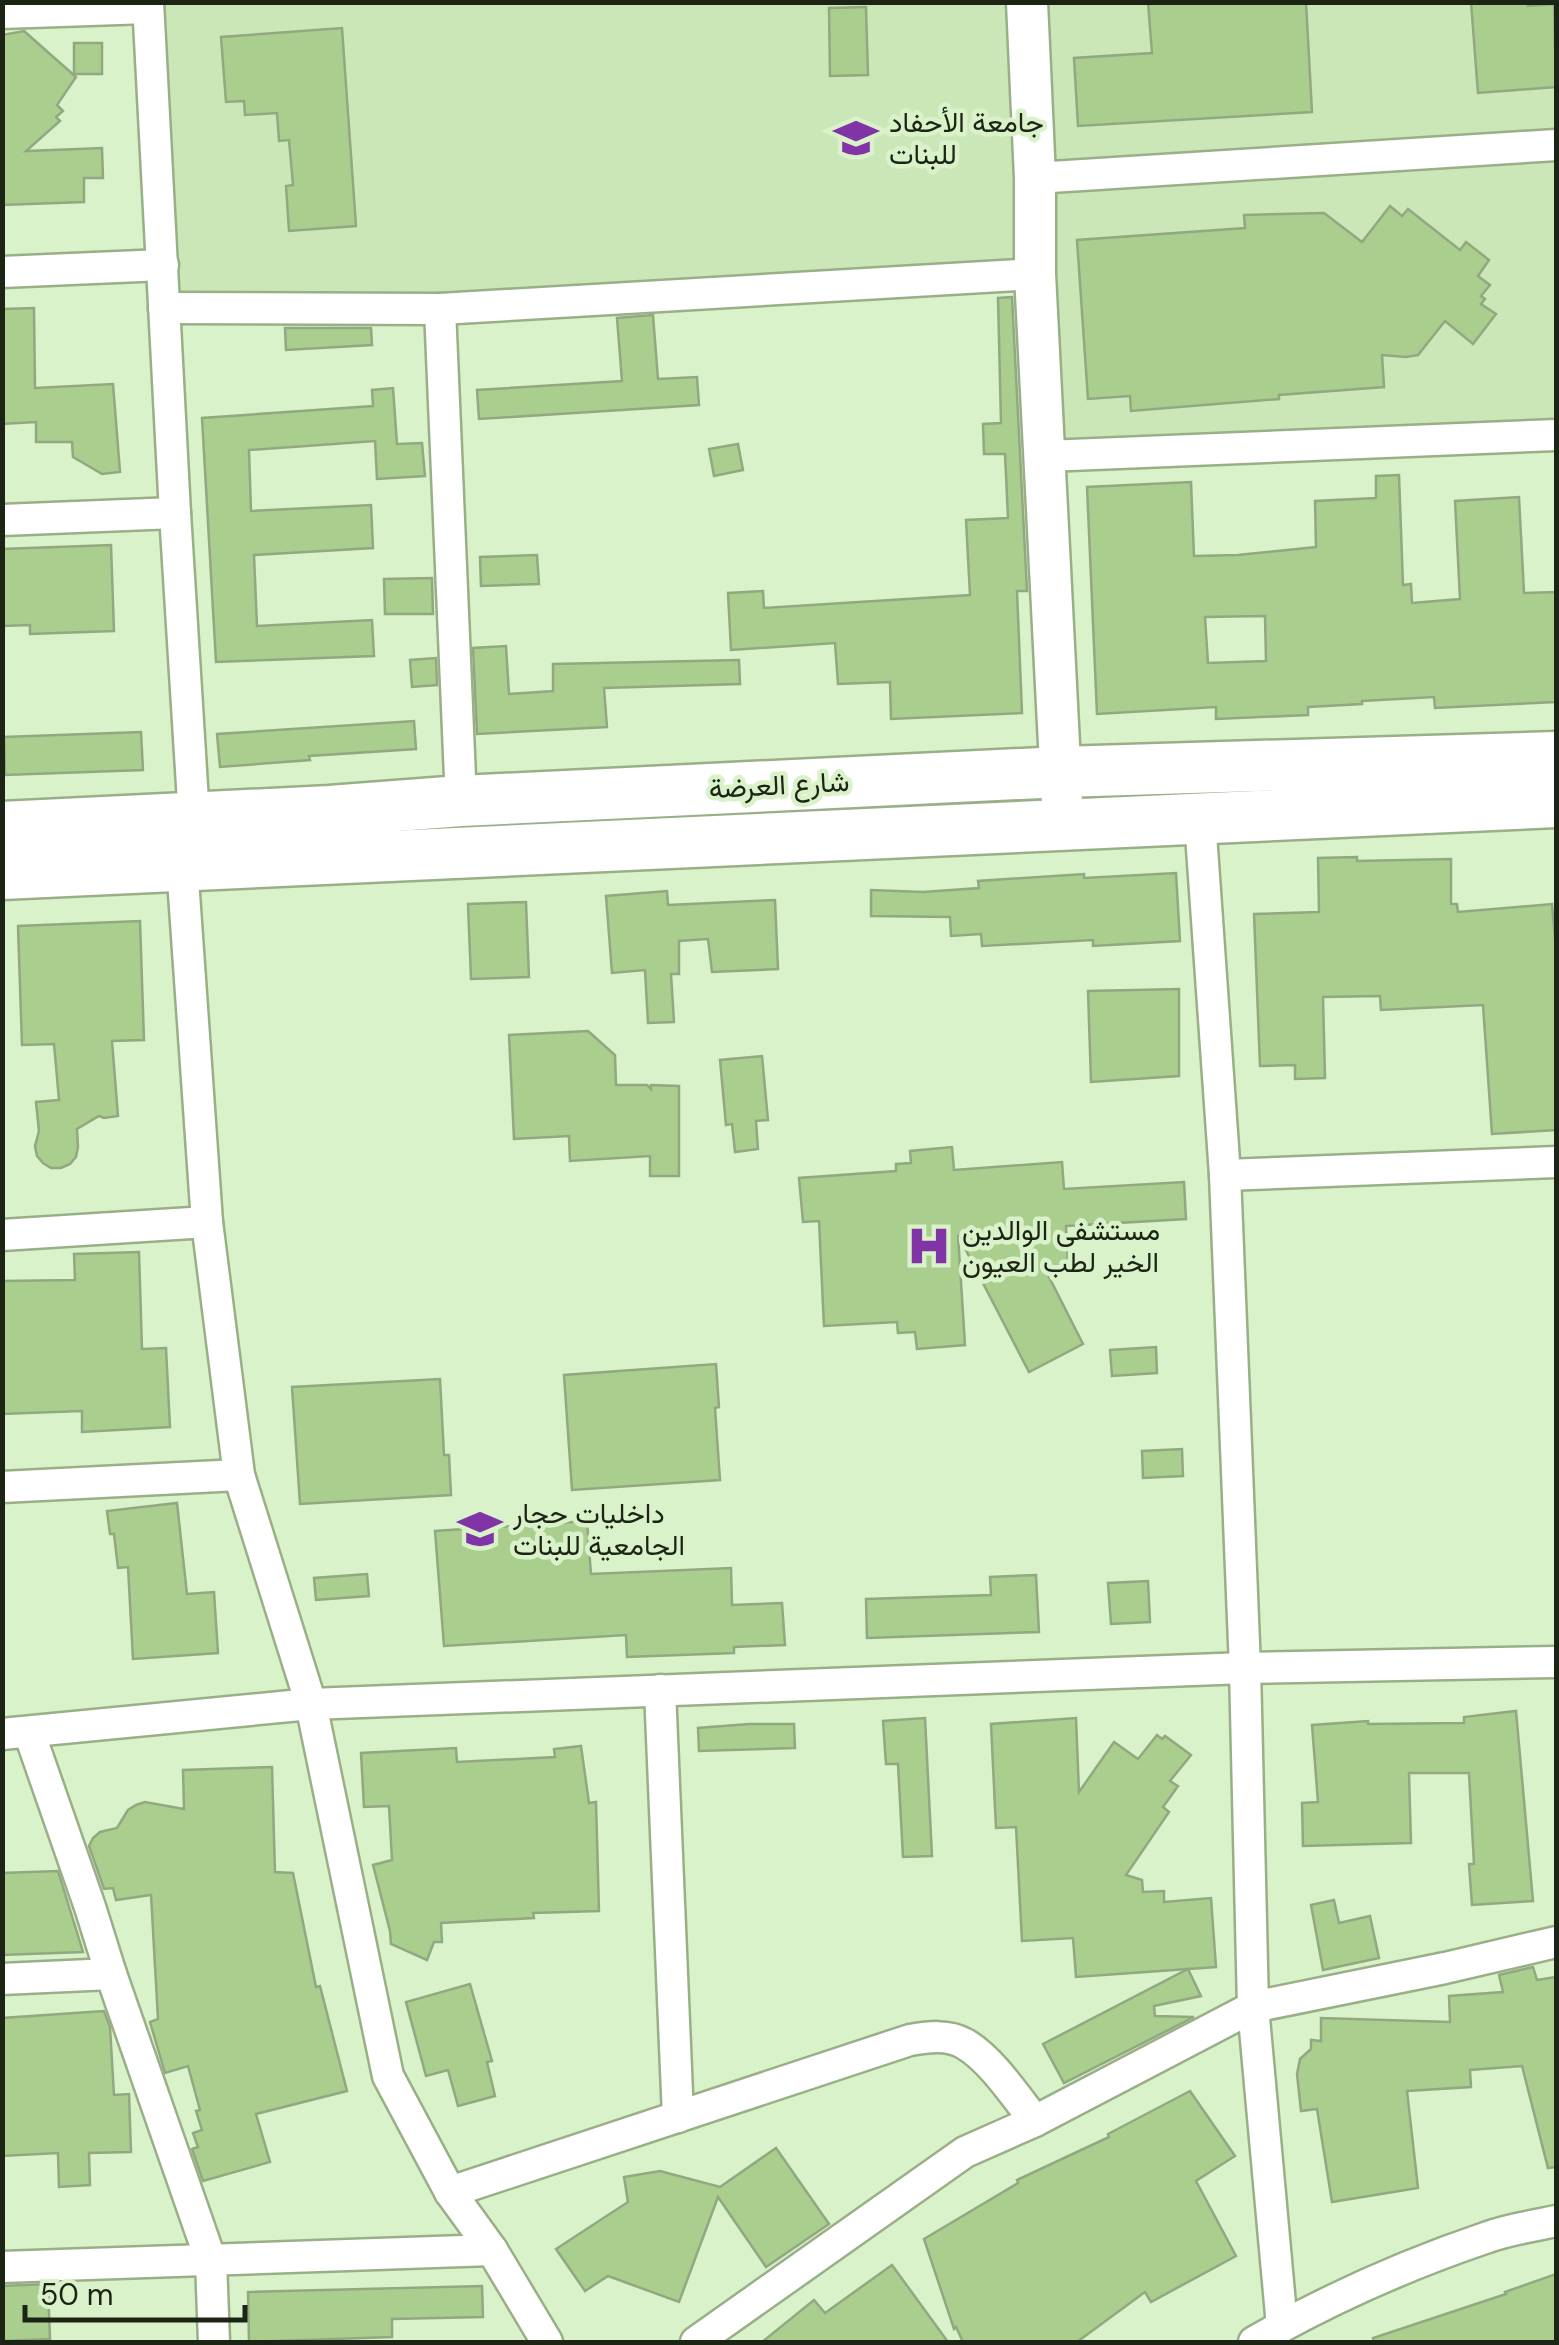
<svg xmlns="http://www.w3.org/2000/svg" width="1559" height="2345" viewBox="0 0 1559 2345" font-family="'DM Sans',Vazirmatn,sans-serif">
  <rect width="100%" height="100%" fill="#daf2c9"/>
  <path fill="#cbe7b7" d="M150 3H1556V432L1046 456 1035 275 164 308Z"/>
  <g fill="#aace8e" stroke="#91a881" stroke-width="2.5" fill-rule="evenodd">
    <path d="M1148 2H1306L1312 112 1078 126 1074 58 1152 53Z"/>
    <path d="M1471 2H1528V6L1554 4 1556 87 1478 93Z"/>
    <path d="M866 7 868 75 830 76 829 8Z"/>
    <path d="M342 28 356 226 289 231 286 186 293 185 289 140 279 141 277 113 245 115 244 101 226 102 221 37Z"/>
    <path d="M24 31 76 77 57 105 63 111 56 117 60 121 26 151 102 148 103 178H84V202L2 205V35Z"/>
    <rect x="74" y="43" width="28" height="31"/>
    <path d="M1390 206 1402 216 1408 209 1460 250 1466 242 1489 260 1478 276 1490 285 1481 296 1485 299 1481 304 1496 314 1473 344 1445 321 1418 355 1406 357 1382 355 1384 387 1279 395V399L1131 411 1130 396 1088 399 1077 240 1245 228 1244 215 1324 213 1362 242Z"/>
    <path d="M1012 297 1027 591H1017L1022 713 891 719 890 682 838 684 835 643 731 650 728 593 763 591 764 608 970 595 966 520 1008 518 1005 454H984L983 424 1001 423 998 298Z"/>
    <path d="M34 308 35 388 113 384 120 472 102 474 73 457 72 442H36V422L2 424V309Z"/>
    <path d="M653 315 658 379 697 377 699 405 479 419 477 390 622 381 617 318Z"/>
    <path d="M285 328H371L372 345 286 350Z"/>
    <path d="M393 388 397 444 422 443 425 476 377 479 375 441 249 450 251 511 371 505 373 548 254 555 257 626 372 620 374 656 216 662 202 418 373 406 372 390Z"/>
    <path d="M738 444 743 470 714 476 709 449Z"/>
    <path d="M1399 475 1403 585 1411 584 1412 603 1460 599 1455 501 1519 497 1524 593 1556 592V702L1435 708 1434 697 1362 701V704L1308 707V715L1216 719V707L1097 714 1087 487 1191 482 1194 556 1238 555 1316 547 1315 501 1376 498V476ZM1265 616 1266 661 1208 663 1205 617Z"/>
    <path d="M111 545 114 631 30 634V625L2 626V549Z"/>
    <path d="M537 555 539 584 481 586 480 557Z"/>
    <path d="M432 578 433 614H385L384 579Z"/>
    <path d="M506 646 509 694 553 691V664L739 660 740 684 604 688 607 727 477 734 473 648Z"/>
    <path d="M436 658 437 685 412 687 410 660Z"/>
    <path d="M414 721 416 749 309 756 310 760 220 767 217 734Z"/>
    <path d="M141 732 143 770 5 775 4 737Z"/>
    <path d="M1357 857V861L1451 859V904H1457L1458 912 1552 904 1556 951V1130L1492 1134 1483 1005 1381 1010 1380 996 1323 997 1325 1078 1295 1079V1065L1260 1066 1254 914 1319 912 1318 858Z"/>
    <path d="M1176 873 1180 941 1093 946V940L982 946 981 934 951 936 950 917 871 916V890L923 892 979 888 978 881 1084 874V878Z"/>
    <path d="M667 891 668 905 775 900 778 969 712 972 708 939 679 941V974H671L674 1022 648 1023 645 970 612 973 606 896Z"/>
    <path d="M526 902 529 977 471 979 468 904Z"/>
    <path d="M140 921 144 1040 112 1041 118 1116 104 1118 99 1116 77 1129 78 1147 76 1157 70 1164 61 1168H51L43 1163 37 1156 35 1146 39 1131 36 1102 59 1100 54 1044 22 1045 18 926Z"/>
    <path d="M1179 989V1076L1091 1082 1088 991Z"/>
    <path d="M588 1031 615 1055 616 1085H647L651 1089V1085L679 1086V1176H650V1156L570 1161 569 1136 514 1139 509 1035Z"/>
    <path d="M762 1056 768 1120 756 1121 758 1149 735 1152 732 1124 726 1125 720 1060Z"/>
    <path d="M952 1147 954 1170 1062 1162 1064 1189 1184 1182 1186 1219 1066 1226 1068 1267 1045 1269 1083 1344 1029 1372 958 1235 965 1345 917 1349 915 1332 898 1333 897 1322 824 1326 819 1221 803 1222 799 1178 896 1171V1164L911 1163 910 1151Z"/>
    <path d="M139 1252 142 1349 166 1348 170 1427 82 1432V1411L2 1414V1281L75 1280 74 1254Z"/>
    <path d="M1156 1347 1157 1373 1112 1376 1110 1350Z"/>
    <path d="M716 1364 719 1407 715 1408 720 1480 572 1490 564 1375Z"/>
    <path d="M440 1379 444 1455H449L451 1495 300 1504 292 1387Z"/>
    <path d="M1182 1449 1183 1476 1143 1478 1142 1451Z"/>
    <path d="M177 1503 187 1594 214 1592 218 1653 133 1659 128 1567 118 1568 114 1534H110L107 1511Z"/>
    <path d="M587 1521 591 1574 731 1568 732 1605 782 1603 785 1645 734 1647V1653L627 1657 626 1635 444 1646 435 1531Z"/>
    <path d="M367 1574 369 1596 316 1600 314 1578Z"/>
    <path d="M1036 1575 1039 1632 867 1638 866 1599 991 1595 990 1577Z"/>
    <path d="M1148 1581 1150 1622 1111 1624 1108 1583Z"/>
    <path d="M1516 1711 1533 1901 1472 1905 1469 1864H1474L1469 1773H1409L1411 1843 1303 1846 1302 1803 1318 1802 1312 1725 1368 1721V1724L1464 1723V1717Z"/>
    <path d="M925 1718 932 1856 903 1857 898 1764H886L883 1721Z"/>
    <path d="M1076 1718 1079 1792 1114 1742 1138 1759 1157 1735 1162 1739 1165 1736 1191 1755 1170 1781 1178 1786 1163 1807 1169 1812 1126 1875 1142 1880 1143 1892 1164 1891V1902L1211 1898 1216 1967 1076 1977 1073 1938 1022 1941 1016 1827 996 1828 991 1724Z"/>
    <path d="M749 1724H794L795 1748 699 1751 698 1728Z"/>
    <path d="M581 1746 589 1803 596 1802 599 1911 533 1913 534 1918 441 1923 442 1942H434L427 1960 391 1944 390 1931 373 1865 392 1860 389 1806 364 1807 361 1753 456 1748 457 1762 555 1757 554 1749Z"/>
    <path d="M272 1767 275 1872 293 1873 316 1987 320 1986 347 2091 256 2114 270 2162 203 2181 192 2149 198 2147 193 2133 202 2130 196 2111 200 2110 188 2066 165 2073 150 2022 158 2019 151 1895 116 1900 113 1888 104 1889 89 1846 93 1838 100 1832 117 1828 128 1810 136 1805 145 1802 184 1809 183 1770Z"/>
    <path d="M58 1871 83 1952 2 1955V1873Z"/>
    <path d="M1334 1900 1339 1923 1370 1916 1379 1958 1323 1970 1311 1905Z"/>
    <path d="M1533 1967 1537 1980 1556 1977V2167L1548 2168 1522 2066 1470 2070 1471 2087 1407 2091 1418 2188 1332 2202 1317 2109 1301 2111 1297 2074 1300 2059 1311 2049V2040L1321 2041V2018L1450 2022 1449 1996 1503 1992 1499 1975Z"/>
    <path d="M1188 1969 1201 1996 1154 2006 1155 2016 1194 2017 1064 2083 1043 2044Z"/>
    <path d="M470 1984 492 2061 487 2062 495 2096 458 2106 448 2070 426 2076 406 2002Z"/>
    <path d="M104 2011 110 2027 114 2095 129 2094 131 2152 89 2153 90 2185 59 2187 58 2153 2 2156V2018Z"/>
    <path d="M1190 2091 1235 2156 1196 2181 1236 2256 1151 2302 1145 2292 1077 2342H963L956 2327 954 2329 924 2239 1018 2183 1017 2180 1109 2137 1108 2134Z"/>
    <path d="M776 2148 829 2224 766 2267 718 2197 679 2302 608 2276 585 2291 556 2249 628 2202 624 2177 660 2171 720 2187Z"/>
    <path d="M892 2265 948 2342H762L814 2300 825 2313Z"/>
    <path d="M1556 2274V2342H1374L1373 2338 1506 2294 1505 2292Z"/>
    <path d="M48 2284 50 2339 2 2341V2286Z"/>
    <path d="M482 2286 483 2317 392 2319V2337L249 2342 248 2292Z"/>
  </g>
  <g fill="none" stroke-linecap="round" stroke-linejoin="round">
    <g stroke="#99af88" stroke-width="35">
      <g id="minor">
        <path d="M148 2 175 513 194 818"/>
        <path d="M2 13 148 8"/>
        <path d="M1035 178 1556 145"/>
        <path d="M2 272 163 265"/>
        <path d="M164 308 440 309 1035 274"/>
        <path d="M440 309 461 801"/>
        <path d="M1046 456 1556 435"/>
        <path d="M2 520 175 513"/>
        <path d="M1200 820 1225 1175 1245 1668 1253 2007 1282 2326"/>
        <path d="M182 865 207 1222 239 1475 311 1704 388 2076 450 2192 492 2250 547 2342"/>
        <path d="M1225 1175 1556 1162"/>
        <path d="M2 1235 207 1222"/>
        <path d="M2 1487 239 1475"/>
        <path d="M660 1690 678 2117"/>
        <path d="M29 1732 90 1907 111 1974 211 2261 214 2342"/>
        <path d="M2 1734 311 1704 1245 1668 1556 1662"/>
        <path d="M2 1979 111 1974"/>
        <path d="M450 2192 910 2040C928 2037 948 2034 965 2044 991 2059 1016 2097 1035 2121"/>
        <path d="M2 2267 492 2250"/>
        <path d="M696 2342 965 2152 1035 2121 1253 2007 1445 1968 1556 1942"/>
        <path d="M1254 2342C1327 2300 1408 2264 1488 2237 1510 2229 1534 2226 1556 2221"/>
      </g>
    </g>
    <g stroke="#99af88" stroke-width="45">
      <path id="tertiary" d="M1027 2 1035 178V274L1062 803"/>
    </g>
    <g stroke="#99af88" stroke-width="55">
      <g id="primary">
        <path d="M2 827 330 811 461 801 1061 772 1556 757"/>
        <path d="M2 874 1556 802"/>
      </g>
    </g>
    <use href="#minor" stroke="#fff" stroke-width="30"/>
    <use href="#tertiary" stroke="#fff" stroke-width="40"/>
    <use href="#primary" stroke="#fff" stroke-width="50"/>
  </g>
  <defs>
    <g id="university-bare" transform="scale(3.45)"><path d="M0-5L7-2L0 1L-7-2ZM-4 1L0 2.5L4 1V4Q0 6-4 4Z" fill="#8034a6" stroke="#daf2c9" stroke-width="2.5" paint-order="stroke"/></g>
    <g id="hospital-bare" transform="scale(3.45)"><path d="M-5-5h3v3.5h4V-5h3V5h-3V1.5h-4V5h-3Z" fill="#8034a6" stroke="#daf2c9" stroke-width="2.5" paint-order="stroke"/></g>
  </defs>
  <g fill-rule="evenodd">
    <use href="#university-bare" x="856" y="138"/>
    <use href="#hospital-bare" x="929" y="1246"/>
    <use href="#university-bare" x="480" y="1529"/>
  </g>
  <g text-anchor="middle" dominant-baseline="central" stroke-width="9" stroke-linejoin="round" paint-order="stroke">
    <g font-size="28" fill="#1c2515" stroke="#daf2c9" text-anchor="start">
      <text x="889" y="122">جامعة الأحفاد<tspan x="889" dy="32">للبنات</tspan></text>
      <text x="962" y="1230">مستشفى الوالدين<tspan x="962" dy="32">الخير لطب العيون</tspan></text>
      <text x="513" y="1513">داخليات حجار<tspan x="513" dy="32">الجامعية للبنات</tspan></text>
    </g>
    <g font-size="28" fill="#1c2515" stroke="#daf2c9">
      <text transform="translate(779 785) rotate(-3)">شارع العرضة</text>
    </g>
  </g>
  <rect width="1559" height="2345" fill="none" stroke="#1c2515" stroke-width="10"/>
  <path d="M25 2305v15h220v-15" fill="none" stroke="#1c2515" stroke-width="5"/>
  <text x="40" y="2305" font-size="30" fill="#1c2515" stroke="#daf2c9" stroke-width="8" paint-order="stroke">50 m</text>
</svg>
